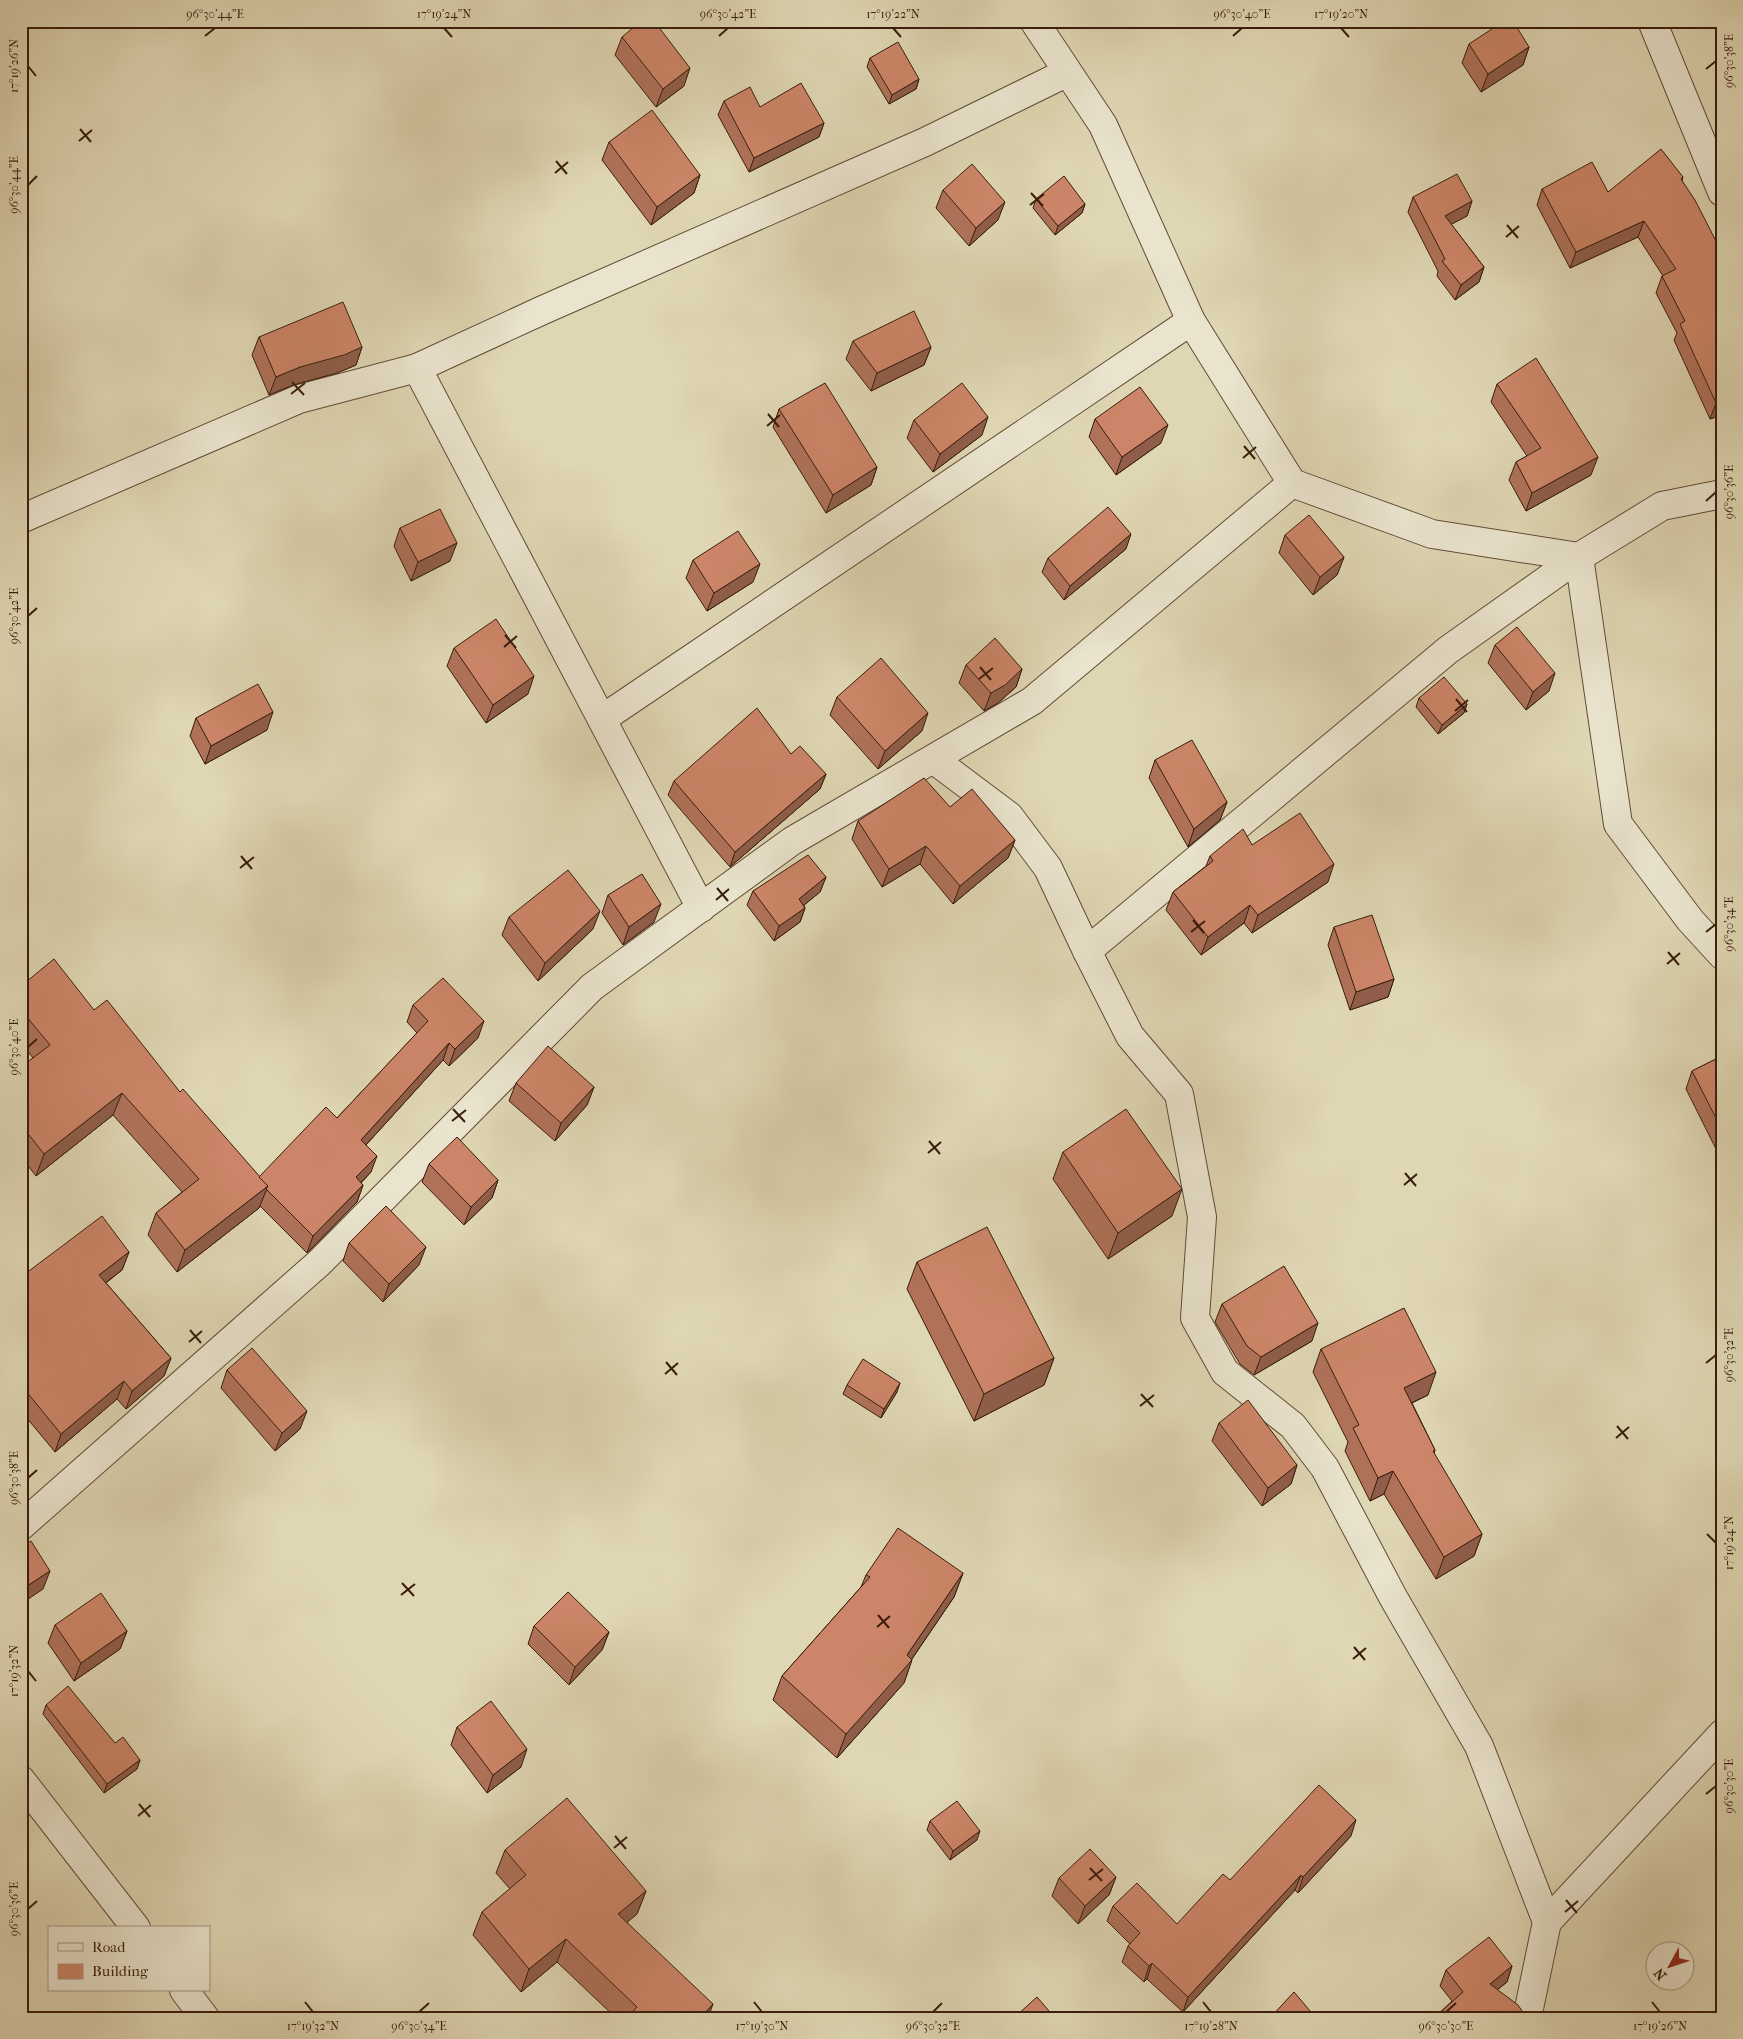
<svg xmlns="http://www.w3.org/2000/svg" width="1743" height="2039" viewBox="0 0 1743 2039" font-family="'IM FELL French Canon',serif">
  <rect width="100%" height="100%" fill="#dfd6b3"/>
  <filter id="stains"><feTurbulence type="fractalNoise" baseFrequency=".004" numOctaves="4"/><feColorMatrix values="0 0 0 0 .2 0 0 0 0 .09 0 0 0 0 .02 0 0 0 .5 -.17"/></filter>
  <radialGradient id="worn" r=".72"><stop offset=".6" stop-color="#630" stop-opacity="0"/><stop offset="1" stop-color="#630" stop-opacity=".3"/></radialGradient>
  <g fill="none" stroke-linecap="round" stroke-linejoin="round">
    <g stroke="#624b36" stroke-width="30">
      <g id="street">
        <path d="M1034 21 1103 125 1191 321 1292 483"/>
        <path d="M1652 21 1722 192"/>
        <path d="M417 368 701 908"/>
        <path d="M21 519 299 399 417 368 543 310 925 142 1066 73"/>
        <path d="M602 719 1191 321"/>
        <path d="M933 759 1009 816 1048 868 1087 951 1448 650 1579 557 1662 506 1722 494"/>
        <path d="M1087 951 1130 1036 1179 1094 1202 1217 1195 1318 1225 1372 1293 1426 1325 1468 1393 1597 1479 1746 1547 1922 1527 2018"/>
        <path d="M21 1526 319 1263 592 987 792 841 1032 701 1292 483 1432 534 1579 557 1618 824 1690 920 1722 955"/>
        <path d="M21 1780 136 1928"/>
        <path d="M1547 1922 1722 1734"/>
        <path d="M184 1990 205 2018"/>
      </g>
    </g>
    <use href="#street" stroke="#eae4ce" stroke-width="28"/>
  </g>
  <g fill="#af7259" stroke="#391d0c">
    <path d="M622 37 684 86 656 107 615 55Z"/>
    <path d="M1469 44 1529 47 1523 65 1481 92 1462 63Z"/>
    <path d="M870 58 919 79 916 89 889 104 867 67Z"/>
    <path d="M724 101 760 107 824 123 819 137 749 172 718 115Z"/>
    <path d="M609 142 700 175 694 193 651 225 602 160Z"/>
    <path d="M1683 177 1682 181 1722 253 1721 436 1716 417 1710 419 1674 340 1677 333 1656 293 1662 276H1663L1638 237 1570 268 1537 205 1542 189 1608 192Z"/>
    <path d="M943 190 998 220 969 246 936 208Z"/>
    <path d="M1413 197 1472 201 1467 216 1451 224 1484 267 1479 282 1455 300 1437 276 1438 271 1408 212Z"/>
    <path d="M1036 199 1085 204 1082 213 1055 235 1033 208Z"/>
    <path d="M259 337 362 347 356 365 337 373 293 385 269 395 252 355Z"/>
    <path d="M853 341 931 347 924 365 871 391 846 359Z"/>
    <path d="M1497 384 1591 475 1526 511 1509 480 1516 462 1527 456 1491 402Z"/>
    <path d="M779 409 877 467 871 485 826 513 773 427Z"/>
    <path d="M1095 419 1161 443 1116 475 1089 437Z"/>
    <path d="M914 420 982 435 933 472 907 438Z"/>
    <path d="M400 528 450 561 411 581 394 546Z"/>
    <path d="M1285 535 1344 557 1337 575 1313 595 1279 553Z"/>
    <path d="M1126 549 1064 600 1042 572 1048 558Z"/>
    <path d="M693 560 753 582 707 611 686 578Z"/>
    <path d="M1495 645 1549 691 1526 710 1488 663Z"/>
    <path d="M454 648 528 694 486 723 447 666Z"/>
    <path d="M966 665 1022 669 1016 687 998 703 984 711 959 683Z"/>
    <path d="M837 697 922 731 878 769 830 715Z"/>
    <path d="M1419 698 1467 704 1464 713 1438 734 1416 707Z"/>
    <path d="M196 718 267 730 205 764 190 736Z"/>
    <path d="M791 754 826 774 820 789 730 867 668 795 674 781Z"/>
    <path d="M1155 760 1227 802 1220 820 1188 847 1149 778Z"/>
    <path d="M950 807 1015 840 1008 858 953 904 920 864 882 887 852 839 858 821Z"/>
    <path d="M1252 845 1328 882 1252 933 1244 923 1201 955 1166 910 1173 892 1206 866 1210 856Z"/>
    <path d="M826 877 820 892 804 905 805 908 800 922 774 941 747 905 753 891Z"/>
    <path d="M608 895 654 922 623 945 602 913Z"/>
    <path d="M509 917 593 929 538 981 502 935Z"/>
    <path d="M1334 927 1394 979 1388 997 1350 1010 1328 945Z"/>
    <path d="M21 986 94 1010 180 1092 259 1177 337 1118 417 1033 407 1022 413 1005 478 1038 449 1066 443 1060 366 1145 371 1172 361 1183 363 1185 357 1202 307 1253 260 1206 259 1208 177 1272 148 1235 156 1213 182 1192 113 1115 36 1176 21 1157V1067L33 1058 21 1043Z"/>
    <path d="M1722 1056V1161L1686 1089 1692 1071Z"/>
    <path d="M516 1083 594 1087 587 1105 555 1141 509 1101Z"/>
    <path d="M1063 1152 1172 1216 1108 1259 1053 1179Z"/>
    <path d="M429 1164 498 1180 492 1198 464 1225 422 1182Z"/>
    <path d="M349 1243 419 1265 383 1302 343 1261Z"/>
    <path d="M129 1252 122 1270 106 1283 171 1358 164 1376 126 1409 117 1399 55 1452 21 1411V1277Z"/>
    <path d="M917 1262 1054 1358 1044 1385 974 1421 907 1289Z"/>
    <path d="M1222 1304 1312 1341 1254 1375 1240 1364 1215 1322Z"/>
    <path d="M1321 1349 1428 1395 1412 1403 1435 1450 1434 1454 1482 1534 1474 1556 1436 1579 1384 1494 1370 1501 1345 1451 1348 1442 1313 1372Z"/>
    <path d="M227 1370 300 1429 275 1451 221 1388Z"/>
    <path d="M847 1385 897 1392 881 1418 843 1394Z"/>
    <path d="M1219 1423 1297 1465 1291 1484 1262 1506 1212 1441Z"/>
    <path d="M963 1573 954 1597 912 1659 904 1683 837 1758 773 1700 782 1676 861 1587 866 1575Z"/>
    <path d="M55 1625 127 1631 120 1649 74 1681 48 1643Z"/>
    <path d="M534 1626 609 1632 602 1650 569 1685 528 1644Z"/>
    <path d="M46 1705 115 1743 140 1760 137 1769 104 1793 43 1714Z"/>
    <path d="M457 1727 521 1767 487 1793 451 1745Z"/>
    <path d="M930 1821 977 1840 950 1860 927 1830Z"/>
    <path d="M1351 1836 1298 1893 1295 1890 1183 2012 1147 1979 1144 1982 1122 1962 1128 1946 1130 1944 1107 1921 1113 1906 1177 1924 1230 1880Z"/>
    <path d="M505 1850 646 1891 637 1914 627 1922 700 2018H616L557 1962 521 1992 473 1935 482 1912 510 1889 496 1873Z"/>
    <path d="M1116 1877 1109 1895 1078 1924 1052 1896 1059 1878Z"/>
    <path d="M1512 1966 1507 1982 1497 1990 1525 2015 1524 2018H1434L1452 2001 1440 1986 1446 1970Z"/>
  </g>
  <g fill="#8f5d49" stroke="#391d0c">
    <path d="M817 21H822L815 25Z"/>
    <path d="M1529 47 1523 65 1481 92 1488 74Z"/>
    <path d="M690 68 684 86 656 107 663 89Z"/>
    <path d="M919 79 916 89 889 104 892 95Z"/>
    <path d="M824 123 819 137 749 172 754 158Z"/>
    <path d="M700 175 694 193 651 225 657 207Z"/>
    <path d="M1472 201 1467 216 1439 231 1445 216Z"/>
    <path d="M1005 202 998 220 969 246 976 228Z"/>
    <path d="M1085 204 1082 213 1055 235 1058 226Z"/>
    <path d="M1644 221 1638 237 1570 268 1576 252Z"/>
    <path d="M1484 267 1479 282 1455 300 1461 285Z"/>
    <path d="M362 347 356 365 337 373 293 385 269 395 276 377 300 367Z"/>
    <path d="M931 347 924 365 871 391 877 373Z"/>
    <path d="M1722 400 1716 417 1710 419 1716 403Z"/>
    <path d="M988 417 982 435 933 472 940 454Z"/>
    <path d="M1168 425 1161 443 1116 475 1122 457Z"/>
    <path d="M1598 457 1591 475 1526 511 1532 493Z"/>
    <path d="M877 467 871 485 826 513 833 495Z"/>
    <path d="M1131 534 1126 549 1064 600 1070 586Z"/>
    <path d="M457 543 450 561 411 581 418 562Z"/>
    <path d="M1344 557 1337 575 1313 595 1320 577Z"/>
    <path d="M760 564 753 582 707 611 714 593Z"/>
    <path d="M1022 669 1016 687 998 703 984 711 991 693Z"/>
    <path d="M1555 673 1549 691 1526 710 1533 692Z"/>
    <path d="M534 676 528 694 486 723 493 705Z"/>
    <path d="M1467 704 1464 713 1438 734 1442 725Z"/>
    <path d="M273 712 267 730 205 764 211 746Z"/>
    <path d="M928 713 922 731 878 769 885 751Z"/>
    <path d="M826 774 820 789 730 867 735 852Z"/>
    <path d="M1227 802 1220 820 1188 847 1194 829Z"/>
    <path d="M1015 840 1008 858 953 904 960 886Z"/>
    <path d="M926 846 920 864 882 887 889 869Z"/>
    <path d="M1334 864 1328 882 1252 933 1258 915Z"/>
    <path d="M826 877 820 892 793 914 799 899Z"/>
    <path d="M661 904 654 922 623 945 629 927Z"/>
    <path d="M1250 905 1244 923 1201 955 1208 937Z"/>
    <path d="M805 908 800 922 774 941 779 926Z"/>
    <path d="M600 911 593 929 538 981 545 963Z"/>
    <path d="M1394 979 1388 997 1350 1010 1356 992Z"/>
    <path d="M484 1021 478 1038 449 1066 455 1049Z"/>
    <path d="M449 1043 443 1060 355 1157 361 1140Z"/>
    <path d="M594 1087 587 1105 555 1141 561 1123Z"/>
    <path d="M122 1093 113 1115 36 1176 44 1154Z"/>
    <path d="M377 1156 371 1172 350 1194 356 1177Z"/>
    <path d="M498 1180 492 1198 464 1225 471 1207Z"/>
    <path d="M363 1185 357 1202 307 1253 313 1236Z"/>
    <path d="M268 1186 259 1208 177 1272 185 1250Z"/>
    <path d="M1182 1189 1172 1216 1108 1259 1118 1233Z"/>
    <path d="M426 1247 419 1265 383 1302 389 1284Z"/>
    <path d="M129 1252 122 1270 92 1293 99 1275Z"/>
    <path d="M1318 1323 1312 1341 1254 1375 1261 1357Z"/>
    <path d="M171 1358 164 1376 126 1409 132 1391Z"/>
    <path d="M1054 1358 1044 1385 974 1421 984 1394Z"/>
    <path d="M1436 1372 1428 1395 1396 1410 1404 1388Z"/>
    <path d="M124 1381 117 1399 55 1452 61 1434Z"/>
    <path d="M900 1383 897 1392 881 1418 884 1409Z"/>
    <path d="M307 1411 300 1429 275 1451 282 1433Z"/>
    <path d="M1297 1465 1291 1484 1262 1506 1268 1488Z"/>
    <path d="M1393 1471 1384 1494 1370 1501 1378 1478Z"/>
    <path d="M1482 1534 1474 1556 1436 1579 1444 1557Z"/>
    <path d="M50 1571 43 1589 21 1604V1590Z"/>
    <path d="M963 1573 954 1597 909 1663 912 1660 904 1683 837 1758 846 1734 907 1655Z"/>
    <path d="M127 1631 120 1649 74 1681 81 1663Z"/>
    <path d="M609 1632 602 1650 569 1685 575 1667Z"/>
    <path d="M527 1749 521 1767 487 1793 493 1775Z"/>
    <path d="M140 1760 137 1769 104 1793 107 1784Z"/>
    <path d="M1356 1820 1351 1836 1298 1893 1303 1877Z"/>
    <path d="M980 1831 977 1840 950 1860 953 1851Z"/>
    <path d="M1301 1875 1295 1890 1183 2012 1188 1997Z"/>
    <path d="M1116 1877 1109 1895 1078 1924 1085 1906Z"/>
    <path d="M646 1891 637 1914 610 1937 618 1914Z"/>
    <path d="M566 1939 557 1962 521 1992 529 1969Z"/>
    <path d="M1152 1963 1147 1979 1144 1982 1149 1966Z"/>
    <path d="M1512 1966 1507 1982 1484 2000 1490 1984Z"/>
    <path d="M713 2004 708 2018H700Z"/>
  </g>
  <g fill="#cc8568" stroke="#391d0c">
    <path d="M641 21H654L690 68 663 89 622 37Z"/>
    <path d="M1504 21H1513L1529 47 1488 74 1469 44Z"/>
    <path d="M898 42 919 79 892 95 870 58Z"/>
    <path d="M801 83 824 123 754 158 724 101 750 87 760 107Z"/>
    <path d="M652 110 700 175 657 207 609 142Z"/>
    <path d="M1661 149 1683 177 1681 179 1695 200 1722 253V400L1716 403 1680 324 1685 321 1662 276 1676 269 1644 221 1576 252 1542 189 1592 162 1608 192Z"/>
    <path d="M972 164 1005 202 976 228 943 190Z"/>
    <path d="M1457 174 1472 201 1445 216 1484 267 1461 285 1442 261 1445 259 1413 197Z"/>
    <path d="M1064 176 1085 204 1058 226 1036 199Z"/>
    <path d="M343 302 362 347 344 355 300 367 276 377 259 337Z"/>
    <path d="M914 311 931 347 877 373 853 341Z"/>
    <path d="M1536 358 1598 457 1532 493 1516 462 1541 448 1497 384Z"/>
    <path d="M825 383 877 467 833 495 779 409Z"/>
    <path d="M962 383 988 417 940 454 914 420Z"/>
    <path d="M1140 387 1168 425 1122 457 1095 419Z"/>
    <path d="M1108 507 1131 534 1070 586 1048 558Z"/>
    <path d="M440 509 457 543 418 562 400 528Z"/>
    <path d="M1309 515 1344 557 1320 577 1285 535Z"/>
    <path d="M738 531 760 564 714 593 693 560Z"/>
    <path d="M496 619 534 676 493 705 454 648Z"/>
    <path d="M1517 627 1555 673 1533 692 1495 645Z"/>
    <path d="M995 638 1022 669 1005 685 991 693 966 665Z"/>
    <path d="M881 658 928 713 885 751 837 697Z"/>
    <path d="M1444 677 1467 704 1442 725 1419 698Z"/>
    <path d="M258 684 273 712 211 746 196 718Z"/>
    <path d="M757 708 791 754 800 746 826 774 735 852 674 781Z"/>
    <path d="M1192 740 1227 802 1194 829 1155 760Z"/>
    <path d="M924 778 950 807 972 789 1015 840 960 886 926 846 889 869 858 821Z"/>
    <path d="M1300 813 1334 864 1258 915 1250 905 1208 937 1173 892 1213 861 1210 856 1243 829 1252 845Z"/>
    <path d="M808 855 826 877 799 899 805 908 779 926 753 891Z"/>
    <path d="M568 870 600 911 545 963 509 917Z"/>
    <path d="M642 874 661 904 629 927 608 895Z"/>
    <path d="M1372 915 1394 979 1356 992 1334 927Z"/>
    <path d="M54 959 94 1010 107 1000 180 1092 183 1089 268 1186 185 1250 156 1213 199 1179 122 1093 44 1154 21 1125V1067L50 1045 21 1010V986Z"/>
    <path d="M443 978 484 1021 455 1049 449 1043 361 1140 377 1156 356 1177 363 1185 313 1236 266 1189 268 1186 259 1177 326 1107 337 1118 428 1021 413 1005Z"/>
    <path d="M548 1046 594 1087 561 1123 516 1083Z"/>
    <path d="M1722 1056V1130L1692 1071Z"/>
    <path d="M1126 1109 1182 1189 1118 1233 1063 1152Z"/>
    <path d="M457 1137 498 1180 471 1207 429 1164Z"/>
    <path d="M386 1206 426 1247 389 1284 349 1243Z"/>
    <path d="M102 1216 129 1252 99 1275 171 1358 132 1391 124 1381 61 1434 21 1385V1277Z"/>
    <path d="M987 1227 1054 1358 984 1394 917 1262Z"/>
    <path d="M1284 1266 1318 1323 1261 1357 1247 1346 1222 1304Z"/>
    <path d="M1404 1308 1436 1372 1404 1388 1435 1450 1433 1451 1482 1534 1444 1557 1393 1471 1378 1478 1353 1428 1359 1425 1321 1349Z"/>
    <path d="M252 1348 307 1411 282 1433 227 1370Z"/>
    <path d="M863 1359 900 1383 884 1409 847 1385Z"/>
    <path d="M1248 1400 1297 1465 1268 1488 1219 1423Z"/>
    <path d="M898 1528 963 1573 907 1655 912 1660 846 1734 782 1676 870 1577 866 1575Z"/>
    <path d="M31 1541 50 1571 21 1590V1548Z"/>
    <path d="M568 1592 609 1632 575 1667 534 1626Z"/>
    <path d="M101 1593 127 1631 81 1663 55 1625Z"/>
    <path d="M68 1686 115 1743 123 1737 140 1760 107 1784 46 1705Z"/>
    <path d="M491 1701 527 1749 493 1775 457 1727Z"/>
    <path d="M1319 1785 1356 1820 1303 1877 1301 1875 1188 1997 1152 1963 1149 1966 1128 1946 1140 1933 1113 1906 1137 1883 1177 1924 1223 1874 1230 1880Z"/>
    <path d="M567 1798 646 1891 618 1914 713 2004 700 2018H627L637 2007 566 1939 529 1969 482 1912 526 1875 505 1850Z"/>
    <path d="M957 1801 980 1831 953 1851 930 1821Z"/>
    <path d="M1090 1849 1116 1877 1085 1906 1059 1878Z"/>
    <path d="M1489 1937 1512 1966 1490 1984 1518 2005 1525 2015 1521 2018H1434L1463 1992 1446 1970Z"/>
    <path d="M1294 1992 1316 2018H1270Z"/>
    <path d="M1037 1997 1055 2018H1017L1016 2016Z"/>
  </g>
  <path fill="none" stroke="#391d0c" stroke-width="2" d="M444 28 452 37M893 28 901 37M1341 28 1349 37M205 36 215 28M719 36 728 28M1233 36 1242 28M28 66 36 76M1706 69 1716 61M80 129 91 142M79 141 92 130M556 161 567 174M555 173 568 162M28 185 37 176M1031 193 1043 206M1030 205 1044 194M1507 225 1518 238M1506 237 1519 226M292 382 304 395M291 394 305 383M768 414 779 427M767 426 780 415M1244 446 1255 459M1243 458 1256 447M1706 501 1716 492M28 616 37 608M505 635 516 648M504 647 517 636M980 667 991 680M979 679 993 668M1456 699 1467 712M1455 711 1468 700M241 856 252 869M240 868 254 857M717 888 728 901M716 900 729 889M1193 920 1204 933M1191 932 1205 921M1706 932 1716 924M1668 952 1679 965M1667 964 1680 953M28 1047 37 1039M453 1109 465 1122M452 1121 466 1110M929 1141 940 1154M928 1153 941 1142M1405 1173 1416 1186M1404 1185 1417 1174M190 1330 201 1343M189 1342 202 1331M666 1362 677 1375M1706 1363 1716 1355M665 1374 678 1363M1141 1394 1153 1407M1140 1406 1154 1395M1617 1426 1628 1439M1616 1438 1629 1427M28 1478 37 1470M1707 1534 1716 1543M402 1583 414 1596M401 1595 415 1584M878 1615 889 1628M877 1627 890 1616M1354 1647 1365 1660M1353 1659 1366 1648M28 1671 36 1681M1706 1794 1716 1786M139 1804 150 1817M138 1816 151 1805M615 1836 626 1849M614 1848 627 1837M1090 1868 1102 1881M1089 1880 1103 1869M1566 1900 1577 1913M28 1909 37 1901M1565 1912 1578 1901M305 2002 313 2012M754 2002 762 2012M1203 2002 1211 2012M1652 2002 1660 2012M419 2012 429 2003M933 2012 942 2003M1446 2012 1456 2003"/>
  <rect width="1743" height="2039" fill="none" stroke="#dfd6b3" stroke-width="55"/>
  <rect x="48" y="1926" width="162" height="65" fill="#eae4ce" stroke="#a39480"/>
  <rect x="58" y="1943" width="25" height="8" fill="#eae4ce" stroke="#a39480"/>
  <text x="92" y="1952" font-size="15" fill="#391d0c">Road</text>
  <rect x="58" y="1964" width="25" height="15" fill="#cc8568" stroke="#a39480"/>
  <text x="92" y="1976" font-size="15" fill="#391d0c">Building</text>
  <g transform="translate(1670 1966) rotate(230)"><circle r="24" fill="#eae4ce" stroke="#a39480"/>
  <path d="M0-4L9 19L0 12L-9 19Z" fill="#8f2418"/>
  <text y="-8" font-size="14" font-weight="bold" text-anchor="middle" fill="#391d0c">N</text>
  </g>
  <rect x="28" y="28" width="1688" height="1984" fill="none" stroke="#391d0c" stroke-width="2"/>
  <g font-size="12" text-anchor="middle" fill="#391d0c">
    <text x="215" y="18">96°30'44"E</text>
    <text x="444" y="18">17°19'24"N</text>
    <text x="728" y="18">96°30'42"E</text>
    <text x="893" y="18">17°19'22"N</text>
    <text x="1242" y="18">96°30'40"E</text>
    <text x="1341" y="18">17°19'20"N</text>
    <text transform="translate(1729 61) rotate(-90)" y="4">96°30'38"E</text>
    <text transform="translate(14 66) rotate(-90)" y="4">17°19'26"N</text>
    <text transform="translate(14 185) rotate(-90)" y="4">96°30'44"E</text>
    <text transform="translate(1729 492) rotate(-90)" y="4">96°30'36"E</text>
    <text transform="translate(14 616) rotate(-90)" y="4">96°30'42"E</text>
    <text transform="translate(1729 924) rotate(-90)" y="4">96°30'34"E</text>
    <text transform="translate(14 1047) rotate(-90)" y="4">96°30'40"E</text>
    <text transform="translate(1729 1355) rotate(-90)" y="4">96°30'32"E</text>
    <text transform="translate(14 1478) rotate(-90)" y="4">96°30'38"E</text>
    <text transform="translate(1729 1543) rotate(-90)" y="4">17°19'24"N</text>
    <text transform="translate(14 1671) rotate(-90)" y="4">17°19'32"N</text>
    <text transform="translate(1729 1786) rotate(-90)" y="4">96°30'30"E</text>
    <text transform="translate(14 1909) rotate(-90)" y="4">96°30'36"E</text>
    <text x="313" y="2030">17°19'32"N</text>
    <text x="419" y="2030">96°30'34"E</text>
    <text x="762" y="2030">17°19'30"N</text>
    <text x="933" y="2030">96°30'32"E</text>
    <text x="1211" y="2030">17°19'28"N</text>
    <text x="1446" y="2030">96°30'30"E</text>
    <text x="1660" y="2030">17°19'26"N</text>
  </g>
  <rect width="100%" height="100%" filter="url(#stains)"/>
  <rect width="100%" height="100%" fill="url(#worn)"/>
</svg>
